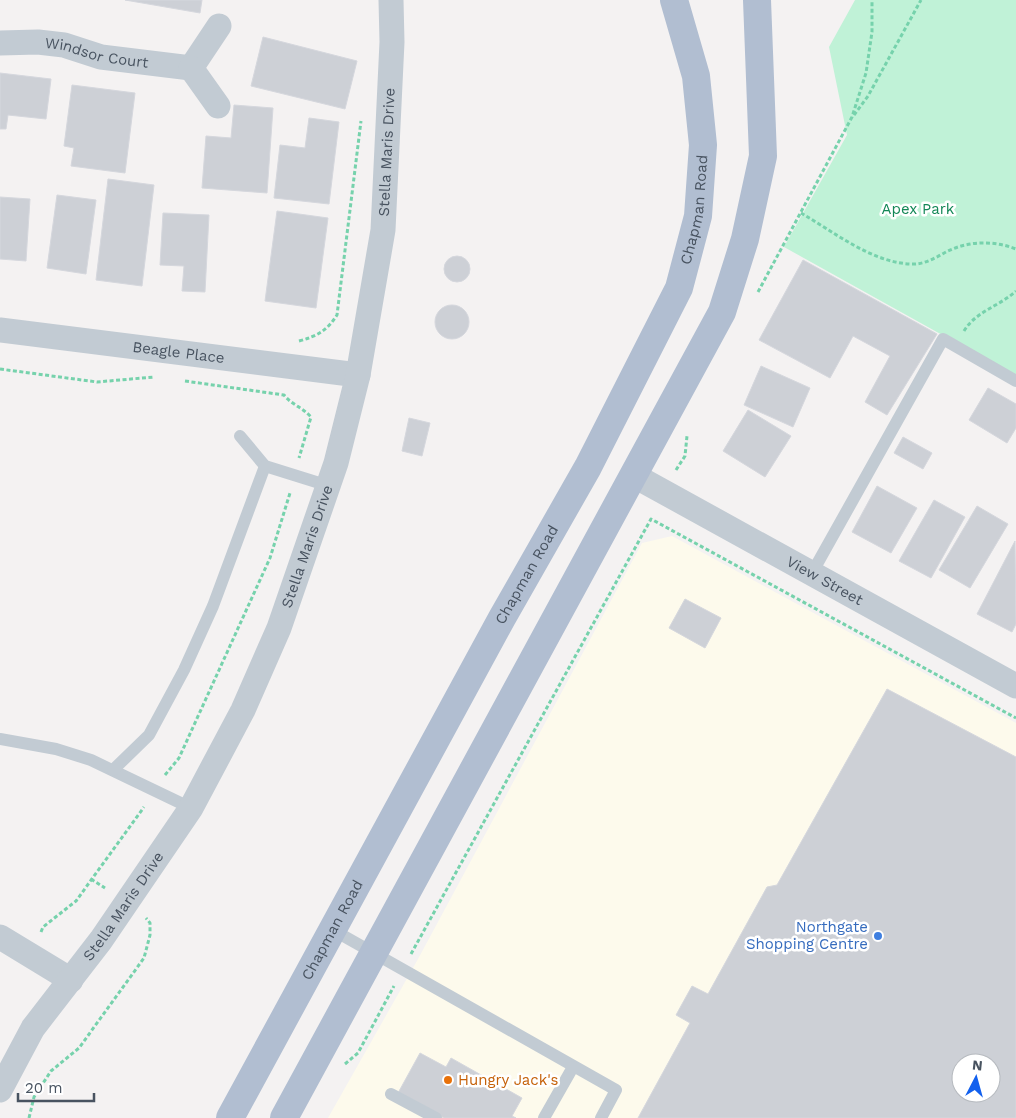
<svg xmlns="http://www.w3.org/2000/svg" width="1016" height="1118" viewBox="0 0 1016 1118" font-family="'Work Sans',sans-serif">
  <rect width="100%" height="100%" fill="#f4f2f2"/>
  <path fill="#fdfaec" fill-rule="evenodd" d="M672 536 1016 723V1118H328L418 959 642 543ZM961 1063H991V1093H961Z"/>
  <path fill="#c0f2d7" d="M855 0H1016V376L784 247 847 135 829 47Z"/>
  <g fill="#cdd0d6" stroke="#d5d7dd" fill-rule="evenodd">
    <path d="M125 0H202L200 13Z"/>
    <path d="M263 37 357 61 345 109 251 86Z"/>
    <path d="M0 73 51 79 46 119 8 115 6 129H0Z"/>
    <path d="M72 85 135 93 125 173 71 166 74 148 64 146Z"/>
    <path d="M234 105 273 108 267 193 202 188 206 136 231 138Z"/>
    <path d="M309 118 339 122 329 204 274 198 280 145 305 148Z"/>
    <path d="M108 179 154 185 142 286 96 280Z"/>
    <path d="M57 195 96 200 86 274 47 268Z"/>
    <path d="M0 197 30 199 26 261 0 259Z"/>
    <path d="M277 211 328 218 316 308 265 301Z"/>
    <path d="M163 213 209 215 205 292 182 291 184 266 160 265Z"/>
    <circle cx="457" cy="269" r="13"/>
    <path d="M803 260 937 334 887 415 865 402 890 356 853 336 830 378 759 340Z"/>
    <circle cx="452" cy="322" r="17"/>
    <path d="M761 366 810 388 793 427 744 405Z"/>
    <path d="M988 388 1016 404V428L1007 443 969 420Z"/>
    <path d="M748 410 791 436 765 477 723 451Z"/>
    <path d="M409 418 430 423 422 456 402 451Z"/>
    <path d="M903 437 932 453 923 469 894 453Z"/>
    <path d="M877 486 917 508 891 553 852 532Z"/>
    <path d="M934 500 965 517 931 578 899 561Z"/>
    <path d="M977 506 1008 524 970 588 939 570Z"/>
    <path d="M1015 541 1016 624 1012 632 977 614Z"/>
    <path d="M685 599 721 618 705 648 669 628Z"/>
    <path d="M887 689 1016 757V1118H638L690 1023 676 1015 692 986 708 994 767 887 777 885ZM961 1063H991V1093H961Z"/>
    <path d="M420 1053 446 1067 451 1058 522 1098 512 1116 516 1118H444L398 1093Z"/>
  </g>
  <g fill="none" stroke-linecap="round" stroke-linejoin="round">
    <g stroke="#76d2ac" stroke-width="3" stroke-dasharray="4 2.5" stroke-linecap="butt">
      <path d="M854 115 868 96 921 0"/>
      <path d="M801 213C834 232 871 262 910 264 924 265 935 258 946 252 967 241 993 240 1016 249"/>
      <path d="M758 292 852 117 866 73 872 32V0"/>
      <path d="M964 331C976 311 1000 306 1016 291"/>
      <path d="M299 341C317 336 327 331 337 315L361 121"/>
      <path d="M0 369 97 382 154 377"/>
      <path d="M185 381 284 395C292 405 302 407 311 417L299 458"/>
      <path d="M676 470 685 456 687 436"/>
      <path d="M165 775 179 758 270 558 290 493"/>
      <path d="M91 879 105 888"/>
      <path d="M41 932 43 927 76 901 144 807"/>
      <path d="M411 954 651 519 1016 718"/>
      <path d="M345 1064 358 1053 394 986"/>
      <path d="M29 1118 34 1097 51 1071 79 1048 144 958 150 935V923L146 918"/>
    </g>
    <g stroke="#c2cbd3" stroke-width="12">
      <path d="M240 436 265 466 329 486"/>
      <path d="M812 573 943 339 1016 381"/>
      <path d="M0 739 56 749 91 760 191 808"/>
      <path d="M113 770 149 735 184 670 213 606 265 466"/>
      <path d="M333 930 616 1090 601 1118"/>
      <path d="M391 1094 436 1118"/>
      <path d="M544 1118 573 1067"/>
    </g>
    <g stroke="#c2cbd3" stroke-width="25">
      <path id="s1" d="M0 43 38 42 64 45 101 57 191 68"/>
      <path d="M191 68 219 26"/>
      <path d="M191 68 218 106"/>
      <path id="s2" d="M0 330 358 375"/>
      <path id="s3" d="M633 475 1016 686"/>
      <path d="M0 937 71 980"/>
      <path id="s4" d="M0 1090 33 1028 101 940 191 808 243 710 279 628 336 463 358 375 383 230 392 42 391 0"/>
    </g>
    <g stroke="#b1bed1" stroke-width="28">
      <path id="s5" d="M230 1118 502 618 588 467 679 288 698 216 703 145 696 76 674 0"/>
      <path d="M284 1118 722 312 745 239 763 156 757 0"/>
    </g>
  </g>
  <circle fill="#3f7fe0" stroke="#fff" stroke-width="2" cx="878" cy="936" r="5"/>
  <circle fill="#e8710a" stroke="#fff" stroke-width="2" cx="448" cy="1080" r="5"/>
  <g text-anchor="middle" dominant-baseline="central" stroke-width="5" stroke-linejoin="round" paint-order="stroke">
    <g font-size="15" fill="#485360" stroke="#fff">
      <text stroke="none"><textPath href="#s1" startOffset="98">Windsor Court</textPath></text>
      <text stroke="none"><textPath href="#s4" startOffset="1032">Stella Maris Drive</textPath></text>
      <text stroke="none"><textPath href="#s5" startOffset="1024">Chapman Road</textPath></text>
      <text stroke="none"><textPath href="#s2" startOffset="180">Beagle Place</textPath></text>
      <text stroke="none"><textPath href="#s4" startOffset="628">Stella Maris Drive</textPath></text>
      <text stroke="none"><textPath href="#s5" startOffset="619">Chapman Road</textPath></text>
      <text stroke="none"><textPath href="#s3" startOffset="219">View Street</textPath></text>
      <text stroke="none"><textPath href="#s4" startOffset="222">Stella Maris Drive</textPath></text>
      <text stroke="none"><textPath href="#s5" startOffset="214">Chapman Road</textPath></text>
    </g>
    <g font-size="15" fill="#138756" stroke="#fff">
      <text x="918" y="209">Apex Park</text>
    </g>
    <g font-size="15" fill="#366cbe" stroke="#fff" text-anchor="end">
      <text x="868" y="927">Northgate<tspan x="868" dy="17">Shopping Centre</tspan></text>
    </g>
    <g font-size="15" fill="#c56008" stroke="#fff" text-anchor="start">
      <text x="458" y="1080">Hungry Jack's</text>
    </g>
  </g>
  <g transform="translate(976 1078) rotate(6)"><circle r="24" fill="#ffffff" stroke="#b6babf"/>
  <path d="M0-4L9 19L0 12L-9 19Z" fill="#1260ee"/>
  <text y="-8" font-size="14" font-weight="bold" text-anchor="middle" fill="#485360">N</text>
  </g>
  <path d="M18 1093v8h76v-8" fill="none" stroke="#485360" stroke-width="2.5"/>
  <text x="25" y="1093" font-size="15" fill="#485360" stroke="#ffffff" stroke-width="4" paint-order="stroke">20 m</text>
</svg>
